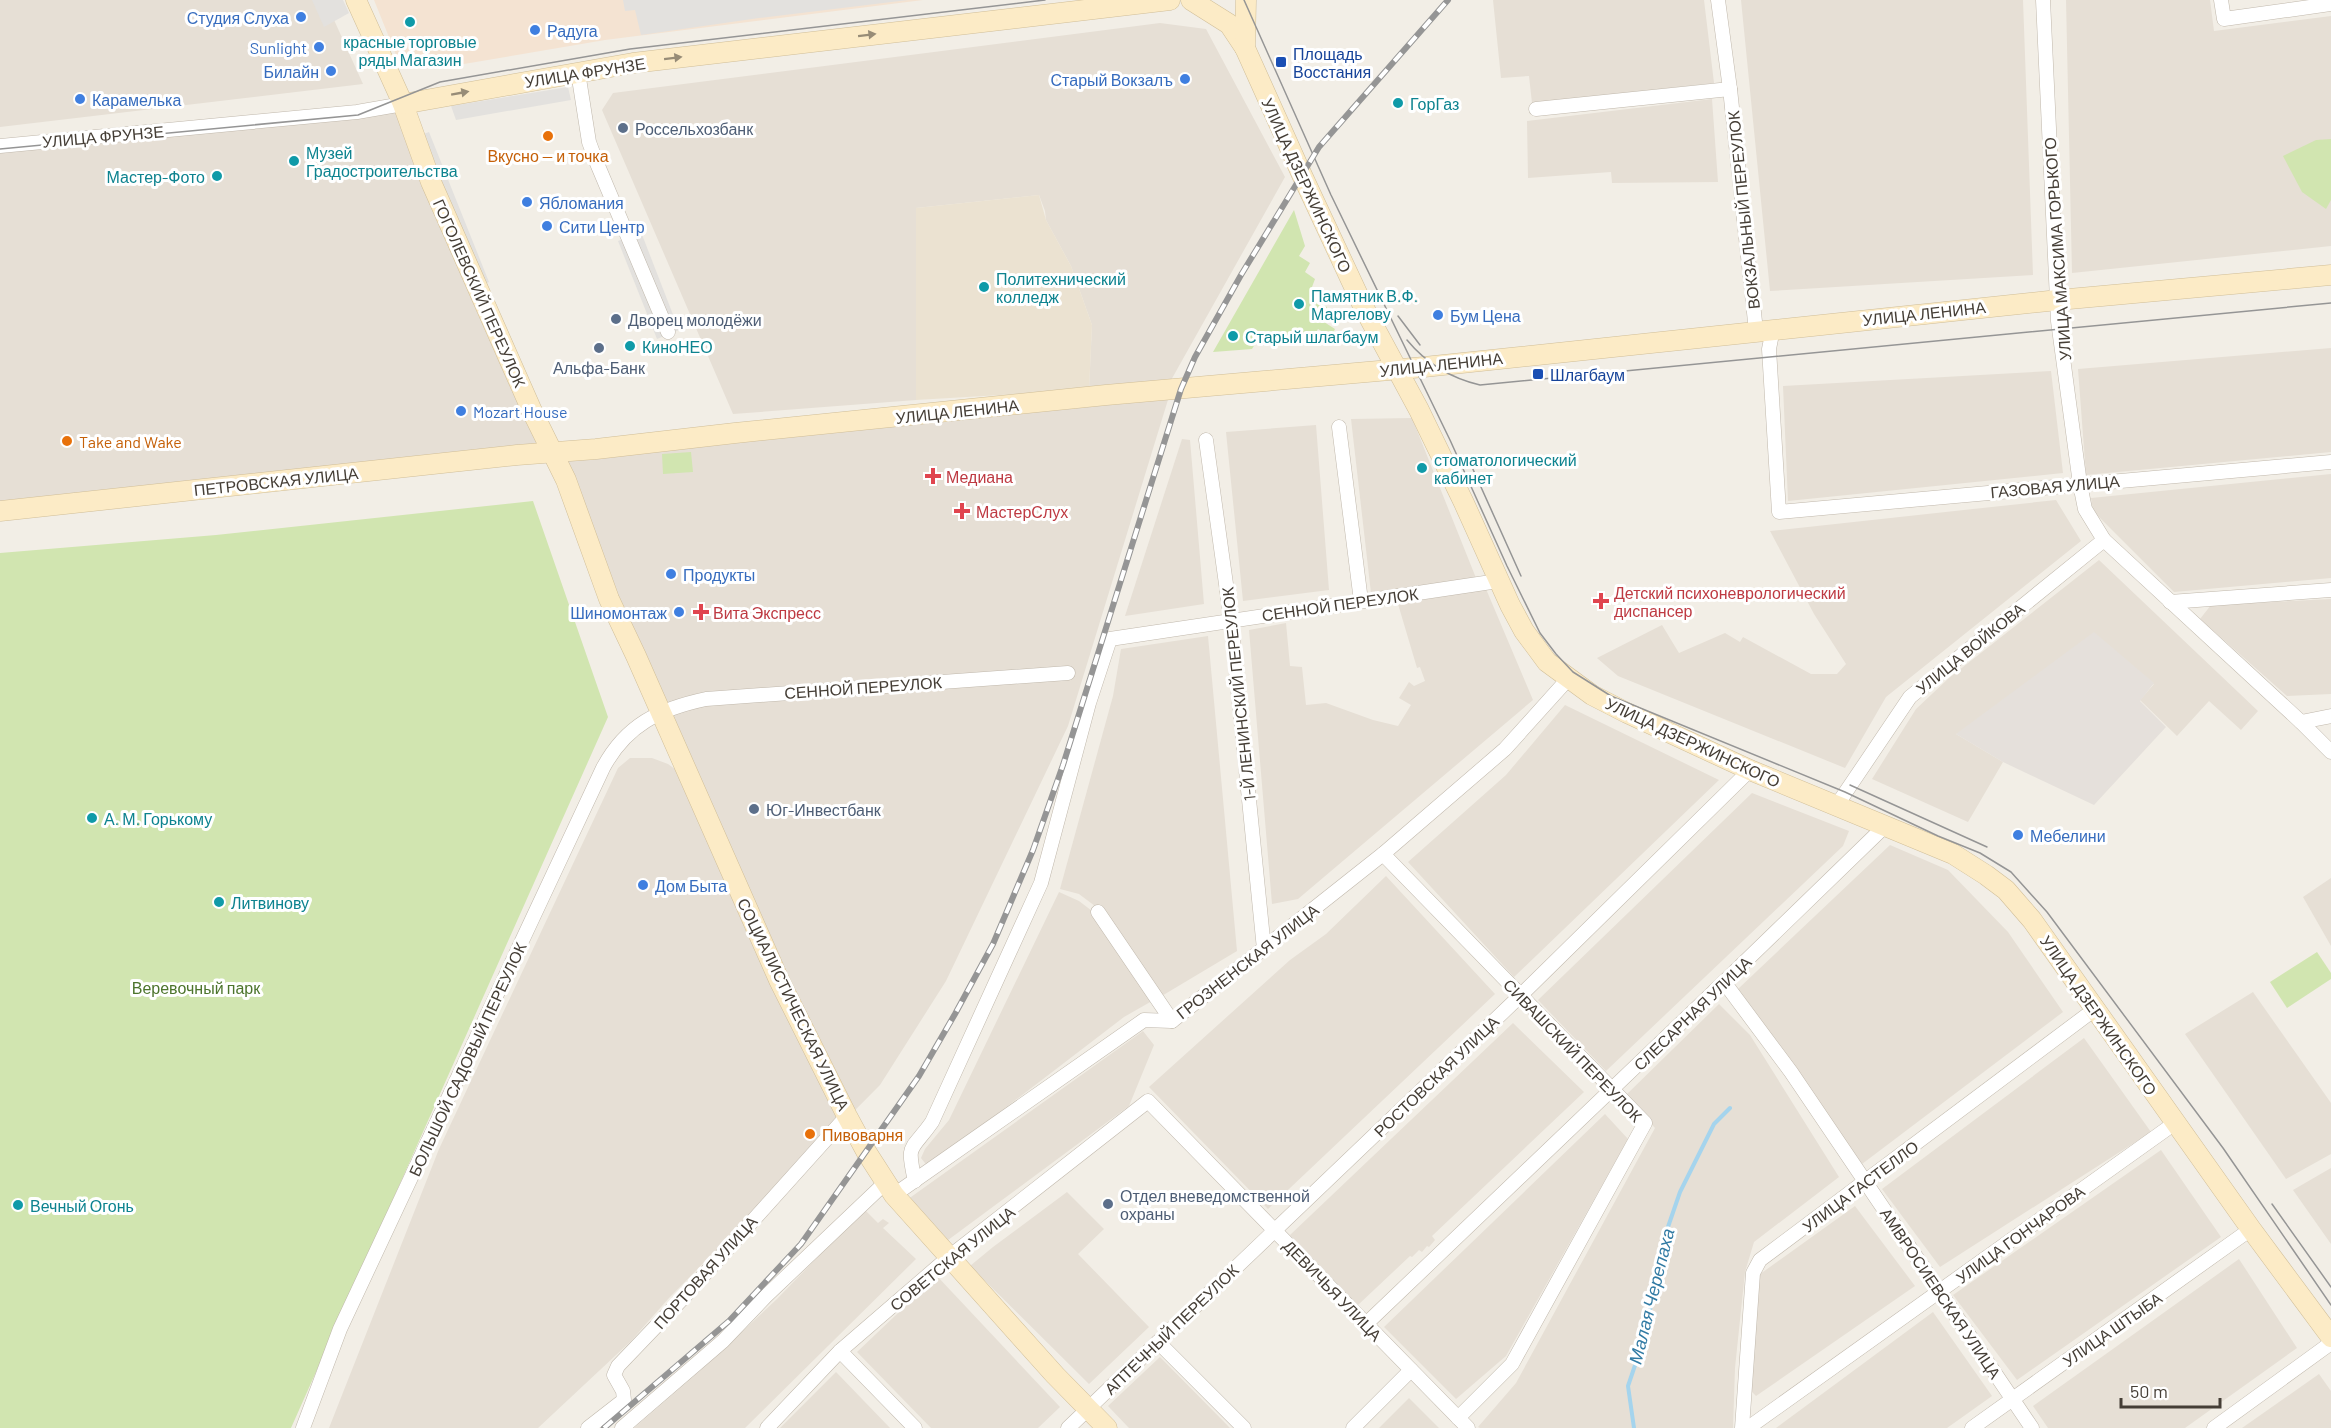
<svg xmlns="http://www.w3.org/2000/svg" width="2331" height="1428" viewBox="0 0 2331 1428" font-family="Barlow,sans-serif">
  <rect width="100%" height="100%" fill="#f2eee6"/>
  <g fill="#e6dfd5">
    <path d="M0 0H325L363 84 0 127Z"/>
    <path d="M1493 0H1704L1714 83 1532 103 1529 76 1501 78Z"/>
    <path d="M1741 0H2023L2033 275 1770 291Z"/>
    <path d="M2066 0H2210L2214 31 2331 16V246L2072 273Z"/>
    <path d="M1160 23 1206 29 1285 177 1170 382 1089 390 1092 325 1071 266 1046 220 1045 211 1039 195 916 208V400L733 414 602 110 613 93Z"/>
    <path d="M1712 99 1718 182 1612 183 1611 172 1528 178 1527 121Z"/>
    <path d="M403 104 551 451 1171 390 1068 726 946 981 880 1085 669 1298 631 1341 538 1428H329L439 1149 618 768 630 758H652L668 764 690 780 551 451 0 511V146Z"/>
    <path d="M2331 348V452L2086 475 2078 369Z"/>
    <path d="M2051 371 2063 473 1788 501 1783 386Z"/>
    <path d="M1412 418 1476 578 1371 593 1351 419Z"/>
    <path d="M1316 425 1329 590 1243 601 1226 432Z"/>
    <path d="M1182 439 1190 440 1204 604 1125 616Z"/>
    <path d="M2331 474V578L2174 592 2093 511 2091 498Z"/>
    <path d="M2056 500 2081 541 1886 697 1845 768 1618 676 1597 658 1662 625 1679 653 1725 633 1740 642 1743 637 1811 674H1837L1846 664 1814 614 1770 531Z"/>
    <path d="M2099 560 2258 711 2241 730 2209 701 2177 736 2140 700 2154 684 1956 734 2003 762 1968 822 1872 779 1916 709 1949 678Z"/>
    <path d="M1486 589 1533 700 1298 899 1272 904 1249 630 1286 623 1290 666 1302 667 1306 705 1326 703 1373 720 1398 726 1411 705 1399 698 1409 682 1414 686 1425 681 1420 667 1417 668 1398 604Z"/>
    <path d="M2331 599V694L2287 696 2200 619 2211 605Z"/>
    <path d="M1208 636 1237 951 1160 997 1099 909 1079 894 1060 889 1113 696 1121 649Z"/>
    <path d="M1565 705 1719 780 1514 977 1408 862 1506 775Z"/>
    <path d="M1752 793 1849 831 1843 846 1606 1071 1538 1000Z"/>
    <path d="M1890 845 1948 870 2008 932 2063 1012 1862 1164 1738 989Z"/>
    <path d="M1386 876 1495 994 1268 1209 1149 1087 1290 960 1326 934Z"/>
    <path d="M2331 878V946L2303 897Z"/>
    <path d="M1059 892 1079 901 1096 914 1152 1001 1124 1017 928 1167 921 1158 925 1149 949 1120Z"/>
    <path d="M2253 992 2331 1103V1154L2286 1179 2185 1034Z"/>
    <path d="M1719 1004 1750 1035 1839 1177 1754 1242 1745 1272 1735 1368 1733 1428H1480L1478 1427 1516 1383 1655 1128 1625 1096Z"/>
    <path d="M1513 1023 1584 1092 1432 1236 1435 1240 1429 1247 1427 1246 1422 1252 1419 1250 1412 1257 1410 1256 1358 1305 1290 1235Z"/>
    <path d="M1143 1031 1154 1045 1129 1106 944 1243 904 1202Z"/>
    <path d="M2084 1038 2151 1132 1940 1267 1882 1189Z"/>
    <path d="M1605 1114 1628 1139 1506 1356 1456 1399 1384 1327Z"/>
    <path d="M2161 1150 2221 1237 2017 1380 1953 1295Z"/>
    <path d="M2331 1168V1244L2293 1190Z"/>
    <path d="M1067 1192 1104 1229 1078 1254 1149 1327 1089 1384 970 1266 993 1247Z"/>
    <path d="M1855 1206 1915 1286 1756 1396 1749 1389 1756 1277Z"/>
    <path d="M864 1209 878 1223 883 1219 889 1223 883 1228 916 1259 745 1428H634L701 1370 777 1299Z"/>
    <path d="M2239 1259 2297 1348 2185 1428H2048L2033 1406Z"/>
    <path d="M937 1276 1060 1407 1038 1428H931L857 1352Z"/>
    <path d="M1933 1312 1992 1396 1947 1428H1776Z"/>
    <path d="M1160 1357 1230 1428H1129L1108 1406Z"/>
    <path d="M836 1372 890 1428H780Z"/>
    <path d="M2319 1374 2331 1391V1428H2242Z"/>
    <path d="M1409 1398 1439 1428H1379Z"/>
  </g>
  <path fill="#f4e3d2" d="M374 0H923L605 40 452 66 419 69H413L399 62Z"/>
  <path fill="#e5e0db" d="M2094 632 2154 683 2140 701 2166 727 2094 805 2003 762 1956 734Z"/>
  <path fill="#ebe2d1" d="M1039 195 1046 220 1071 266 1092 325 1089 390 916 400V208Z"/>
  <g fill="#d1e5b0">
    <path d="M2331 139V200L2326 209 2302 192 2283 156 2316 140Z"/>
    <path d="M1294 210 1305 246 1299 256 1310 263 1305 272 1315 279 1312 287 1321 293 1316 301 1327 307 1321 320 1335 329 1331 337 1318 329 1312 339 1301 333 1296 343 1280 334 1273 346 1259 338 1252 349 1213 352Z"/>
    <path d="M691 452 693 472 663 474 662 454Z"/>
    <path d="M533 501 608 717 291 1428H0V553L216 535Z"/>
    <path d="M2317 952 2331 973V979L2287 1008 2270 982Z"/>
  </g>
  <g fill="#e3e1de">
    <path d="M312 0H343L349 13 324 27Z"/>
    <path d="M623 0H908L759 18 641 35 635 10 625 11Z"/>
    <path d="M568 87 571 100 456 120 451 106Z"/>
    <path d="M429 132 489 282 481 286 421 135Z"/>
    <path d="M641 232 679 330 657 339 618 241Z"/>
  </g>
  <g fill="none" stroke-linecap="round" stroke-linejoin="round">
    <path stroke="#a5d4ed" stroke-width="4" d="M1634 1428 1628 1386 1647 1330 1658 1256 1680 1192 1714 1124 1730 1108"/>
    <g stroke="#c0b8ac" stroke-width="15">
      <g id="street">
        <path d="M1718 0 1730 89 1756 331"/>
        <path d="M2043 0 2058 321 2080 484 2085 509 2104 540 2301 722 2331 752"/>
        <path d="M2221 0 2224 19 2331 4"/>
        <path d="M578 72 589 142 596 161 668 332"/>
        <path d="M1536 109 1730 89"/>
        <path d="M0 146 357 112 403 104"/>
        <path d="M1773 329 1769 349 1779 512 2331 462"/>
        <path d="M1339 427 1361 601"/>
        <path d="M1206 440 1231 620 1264 949"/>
        <path d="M2170 602 2331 590"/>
        <path d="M2301 722 2331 716"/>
        <path d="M1837 805 1910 697 2104 540"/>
        <path d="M1383 854 1645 1123 1512 1364 1458 1418"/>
        <path d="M1098 912 1172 1021"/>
        <path d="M1724 982 1791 1072 2032 1428"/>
        <path d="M915 1181C906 1142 911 1152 932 1122L1041 883 1089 703 1110 639 1498 581"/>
        <path d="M894 1195 1144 1020 1172 1021 1383 854 1505 749 1568 679"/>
        <path d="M1366 1324 1724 982 1886 825"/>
        <path d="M1158 1342 1244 1428"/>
        <path d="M840 1351 915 1428"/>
        <path d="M303 1428 340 1329 603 768C626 725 659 709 706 699L1068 673"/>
        <path d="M588 1428 624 1400 623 1391 614 1375 618 1366 685 1296 847 1116"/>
        <path d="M622 1428 723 1341 766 1296 886 1182"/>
        <path d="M767 1428 840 1351 949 1257 1148 1101 1468 1428"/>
        <path d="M1068 1428 1521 995 1750 770"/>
        <path d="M1353 1428 1411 1370"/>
        <path d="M1742 1428 1753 1273 1760 1260 2095 1009"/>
        <path d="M1748 1428 2175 1123"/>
        <path d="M1972 1428 2251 1229"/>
        <path d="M2214 1428 2331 1343"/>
      </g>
    </g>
    <g stroke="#d0be98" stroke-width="21">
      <g id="secondary">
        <path d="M356 0 403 104 431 182 532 411 566 480 609 599 636 656 779 980 847 1116 867 1153 894 1195 1055 1375 1107 1428"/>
        <path d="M1191 0 1229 24 1245 48"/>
        <path d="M1246 0 1245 48 1302 175 1364 308 1419 410 1464 503 1510 605 1524 631 1547 662 1592 695 1627 713 1750 770 1953 854 1986 875 2006 890 2032 920 2251 1229 2331 1337"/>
        <path d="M403 104 633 63 1170 0"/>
        <path d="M0 511 517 455 596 449 735 433 1106 395 1424 367 2058 300 2331 275"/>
      </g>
    </g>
    <use href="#street" stroke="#fff" stroke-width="14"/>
    <use href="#secondary" stroke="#fcebc6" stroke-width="20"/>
    <g stroke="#959595" stroke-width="1.5">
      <path d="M1244 0 1331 195 1450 440 1507 566 1540 633 1556 654 1573 672 1611 696 1845 792 1938 836 1980 853 2011 872 2047 912 2223 1148 2331 1305"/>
      <path d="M0 149 358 115 440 82 630 49 1045 0"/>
      <path d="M1398 316 1420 345"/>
      <path d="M1407 340C1426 363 1450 378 1480 385L2331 303"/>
      <path d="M1467 456 1521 576"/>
      <path d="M1850 785 1987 847"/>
      <path d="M2272 1204 2331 1287"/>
    </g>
    <g stroke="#959595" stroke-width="6">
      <path id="rail" d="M604 1428 729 1321 801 1244 919 1076 955 1014 993 944 1033 850 1063 765 1181 389 1195 357 1241 275 1319 147 1448 0"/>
    </g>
    <use href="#rail" stroke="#fff" stroke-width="4" stroke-dasharray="11" stroke-linecap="butt"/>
  </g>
  <defs><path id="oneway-solid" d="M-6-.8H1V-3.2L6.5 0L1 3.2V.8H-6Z" transform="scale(1.5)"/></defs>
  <g fill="#978c77">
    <use href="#oneway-solid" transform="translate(867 35) rotate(-7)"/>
    <use href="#oneway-solid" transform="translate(673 58) rotate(-7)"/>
    <use href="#oneway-solid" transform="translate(460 93) rotate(-10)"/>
  </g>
  <g fill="#3f7fe0" stroke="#fff" stroke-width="2">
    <circle cx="301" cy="17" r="6"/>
    <circle cx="535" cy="30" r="6"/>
    <circle cx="319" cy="47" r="6"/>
    <circle cx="331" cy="71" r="6"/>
    <circle cx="1185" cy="79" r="6"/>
    <circle cx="80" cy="99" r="6"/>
    <circle cx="527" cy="202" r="6"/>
    <circle cx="547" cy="226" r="6"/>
    <circle cx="1438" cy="315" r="6"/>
    <circle cx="461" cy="411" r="6"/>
    <circle cx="671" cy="574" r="6"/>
    <circle cx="679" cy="612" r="6"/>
    <circle cx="2018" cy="835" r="6"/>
    <circle cx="643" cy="885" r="6"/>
  </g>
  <g fill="#0f9aa8" stroke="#fff" stroke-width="2">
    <circle cx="410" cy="22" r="6"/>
    <circle cx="1398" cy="103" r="6"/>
    <circle cx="294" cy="161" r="6"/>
    <circle cx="217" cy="176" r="6"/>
    <circle cx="984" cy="287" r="6"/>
    <circle cx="1299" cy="304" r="6"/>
    <circle cx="1233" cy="336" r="6"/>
    <circle cx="630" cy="346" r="6"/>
    <circle cx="1422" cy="468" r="6"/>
    <circle cx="92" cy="818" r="6"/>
    <circle cx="219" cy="902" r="6"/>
    <circle cx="18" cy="1205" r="6"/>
  </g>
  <g fill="#1a4fb4" stroke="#fff" stroke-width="2">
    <rect x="1275" y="56" width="12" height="12" rx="3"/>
    <rect x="1532" y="368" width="12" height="12" rx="3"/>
  </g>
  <g fill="#5c6f8a" stroke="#fff" stroke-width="2">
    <circle cx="623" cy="128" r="6"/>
    <circle cx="616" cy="319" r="6"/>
    <circle cx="599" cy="348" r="6"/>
    <circle cx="754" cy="809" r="6"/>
    <circle cx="1108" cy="1204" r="6"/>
  </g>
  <g fill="#e8710a" stroke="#fff" stroke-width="2">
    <circle cx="548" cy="136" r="6"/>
    <circle cx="67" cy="441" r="6"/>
    <circle cx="810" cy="1134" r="6"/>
  </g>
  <g fill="#e0444e" stroke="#fff" stroke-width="2">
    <path d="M930 467h6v6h6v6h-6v6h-6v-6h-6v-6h6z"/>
    <path d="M959 502h6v6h6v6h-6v6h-6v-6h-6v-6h6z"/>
    <path d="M1598 592h6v6h6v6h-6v6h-6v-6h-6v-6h6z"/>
    <path d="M698 603h6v6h6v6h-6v6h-6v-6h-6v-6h6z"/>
  </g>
  <g text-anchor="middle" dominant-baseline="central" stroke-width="6" stroke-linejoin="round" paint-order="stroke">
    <g font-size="16" fill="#366cbe" stroke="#fff" text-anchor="start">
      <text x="289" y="17" text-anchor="end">Студия Слуха</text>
      <text x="547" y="30">Радуга</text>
      <text x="307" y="47" text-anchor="end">Sunlight</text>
      <text x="319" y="71" text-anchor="end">Билайн</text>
      <text x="1173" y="79" text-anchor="end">Старый Вокзалъ</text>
      <text x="92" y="99">Карамелька</text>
      <text x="539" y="202">Ябломания</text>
      <text x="559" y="226">Сити Центр</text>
      <text x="1450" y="315">Бум Цена</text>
      <text x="473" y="411">Mozart House</text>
      <text x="683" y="574">Продукты</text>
      <text x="667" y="612" text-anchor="end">Шиномонтаж</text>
      <text x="2030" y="835">Мебелини</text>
      <text x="655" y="885">Дом Быта</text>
    </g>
    <g font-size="16" fill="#0d838f" stroke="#fff" text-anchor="start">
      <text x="410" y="41" text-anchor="middle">красные торговые<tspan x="410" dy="18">ряды Магазин</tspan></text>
      <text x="1410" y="103">ГорГаз</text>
      <text x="306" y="152">Музей<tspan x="306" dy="18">Градостроительства</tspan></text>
      <text x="205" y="176" text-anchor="end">Мастер-Фото</text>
      <text x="996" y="278">Политехнический<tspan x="996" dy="18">колледж</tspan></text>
      <text x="1311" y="295">Памятник В.Ф.<tspan x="1311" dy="18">Маргелову</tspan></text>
      <text x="1245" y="336">Старый шлагбаум</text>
      <text x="642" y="346">КиноНЕО</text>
      <text x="1434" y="459">стоматологический<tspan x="1434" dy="18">кабинет</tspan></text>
      <text x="104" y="818">А. М. Горькому</text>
      <text x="231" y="902">Литвинову</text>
      <text x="30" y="1205">Вечный Огонь</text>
    </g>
    <g font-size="16" fill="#164399" stroke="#fff" text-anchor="start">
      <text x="1293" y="53">Площадь<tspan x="1293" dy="18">Восстания</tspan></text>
      <text x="1550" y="374">Шлагбаум</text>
    </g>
    <g font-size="16" fill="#453e36" stroke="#fff">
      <text transform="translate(585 72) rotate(-9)">УЛИЦА ФРУНЗЕ</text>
      <text transform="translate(103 136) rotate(-5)">УЛИЦА ФРУНЗЕ</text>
      <text transform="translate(1307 185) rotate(65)">УЛИЦА ДЗЕРЖИНСКОГО</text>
      <text transform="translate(1743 210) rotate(-96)">ВОКЗАЛЬНЫЙ ПЕРЕУЛОК</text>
      <text transform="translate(2057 249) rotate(-94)">УЛИЦА МАКСИМА ГОРЬКОГО</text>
      <text transform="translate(480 293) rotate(66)">ГОГОЛЕВСКИЙ ПЕРЕУЛОК</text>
      <text transform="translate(1924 313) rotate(-6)">УЛИЦА ЛЕНИНА</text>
      <text transform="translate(1441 364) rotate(-6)">УЛИЦА ЛЕНИНА</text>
      <text transform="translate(957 411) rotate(-6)">УЛИЦА ЛЕНИНА</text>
      <text transform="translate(276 481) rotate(-6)">ПЕТРОВСКАЯ УЛИЦА</text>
      <text transform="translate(2055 486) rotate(-5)">ГАЗОВАЯ УЛИЦА</text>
      <text transform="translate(1340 604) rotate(-8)">СЕННОЙ ПЕРЕУЛОК</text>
      <text transform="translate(1970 648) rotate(-39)">УЛИЦА ВОЙКОВА</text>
      <text transform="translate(863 687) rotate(-4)">СЕННОЙ ПЕРЕУЛОК</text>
      <text transform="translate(1238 694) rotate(-96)">1-Й ЛЕНИНСКИЙ ПЕРЕУЛОК</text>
      <text transform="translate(1693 742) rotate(25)">УЛИЦА ДЗЕРЖИНСКОГО</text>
      <text transform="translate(1247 961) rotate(-38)">ГРОЗНЕНСКАЯ УЛИЦА</text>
      <text transform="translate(794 1004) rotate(64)">СОЦИАЛИСТИЧЕСКАЯ УЛИЦА</text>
      <text transform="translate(1692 1013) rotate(-44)">СЛЕСАРНАЯ УЛИЦА</text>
      <text transform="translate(2099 1015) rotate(55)">УЛИЦА ДЗЕРЖИНСКОГО</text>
      <text transform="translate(1573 1050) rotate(46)">СИВАШСКИЙ ПЕРЕУЛОК</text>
      <text transform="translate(467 1059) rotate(-65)">БОЛЬШОЙ САДОВЫЙ ПЕРЕУЛОК</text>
      <text transform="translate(1436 1076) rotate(-44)">РОСТОВСКАЯ УЛИЦА</text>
      <text transform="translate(1860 1186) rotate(-37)">УЛИЦА ГАСТЕЛЛО</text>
      <text transform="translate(2020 1234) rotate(-36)">УЛИЦА ГОНЧАРОВА</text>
      <text transform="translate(952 1258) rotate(-39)">СОВЕТСКАЯ УЛИЦА</text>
      <text transform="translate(705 1272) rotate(-48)">ПОРТОВАЯ УЛИЦА</text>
      <text transform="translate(1333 1290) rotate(46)">ДЕВИЧЬЯ УЛИЦА</text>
      <text transform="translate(1941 1293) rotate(56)">АМВРОСИЕВСКАЯ УЛИЦА</text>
      <text transform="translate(1171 1329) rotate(-44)">АПТЕЧНЫЙ ПЕРЕУЛОК</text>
      <text transform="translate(2112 1329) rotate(-35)">УЛИЦА ШТЫБА</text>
    </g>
    <g font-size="16" fill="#4e5e75" stroke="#fff" text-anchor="start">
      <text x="635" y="128">Россельхозбанк</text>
      <text x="628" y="319">Дворец молодёжи</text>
      <text x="599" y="367" text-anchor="middle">Альфа-Банк</text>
      <text x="766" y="809">Юг-Инвестбанк</text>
      <text x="1120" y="1195">Отдел вневедомственной<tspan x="1120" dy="18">охраны</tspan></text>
    </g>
    <g font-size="16" fill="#c56008" stroke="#fff" text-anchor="start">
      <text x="548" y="155" text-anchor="middle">Вкусно — и точка</text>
      <text x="79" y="441">Take and Wake</text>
      <text x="822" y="1134">Пивоварня</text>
    </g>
    <g font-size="16" fill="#be3a42" stroke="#fff" text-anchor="start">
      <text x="946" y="476">Медиана</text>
      <text x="976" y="511">МастерСлух</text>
      <text x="1614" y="592">Детский психоневрологический<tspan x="1614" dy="18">диспансер</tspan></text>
      <text x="713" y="612">Вита Экспресс</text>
    </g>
    <g font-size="16" fill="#4c742c" stroke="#fff">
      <text x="196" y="987">Веревочный парк</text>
    </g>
    <g font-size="18" font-style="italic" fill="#327ba4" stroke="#fff">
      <text transform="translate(1651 1296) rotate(-76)">Малая Черепаха</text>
    </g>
  </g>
  <path d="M2121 1398v9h99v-9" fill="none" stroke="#453e36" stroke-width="3"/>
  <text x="2130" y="1398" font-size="18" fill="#453e36" stroke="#ffffff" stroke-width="4.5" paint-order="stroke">50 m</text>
</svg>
